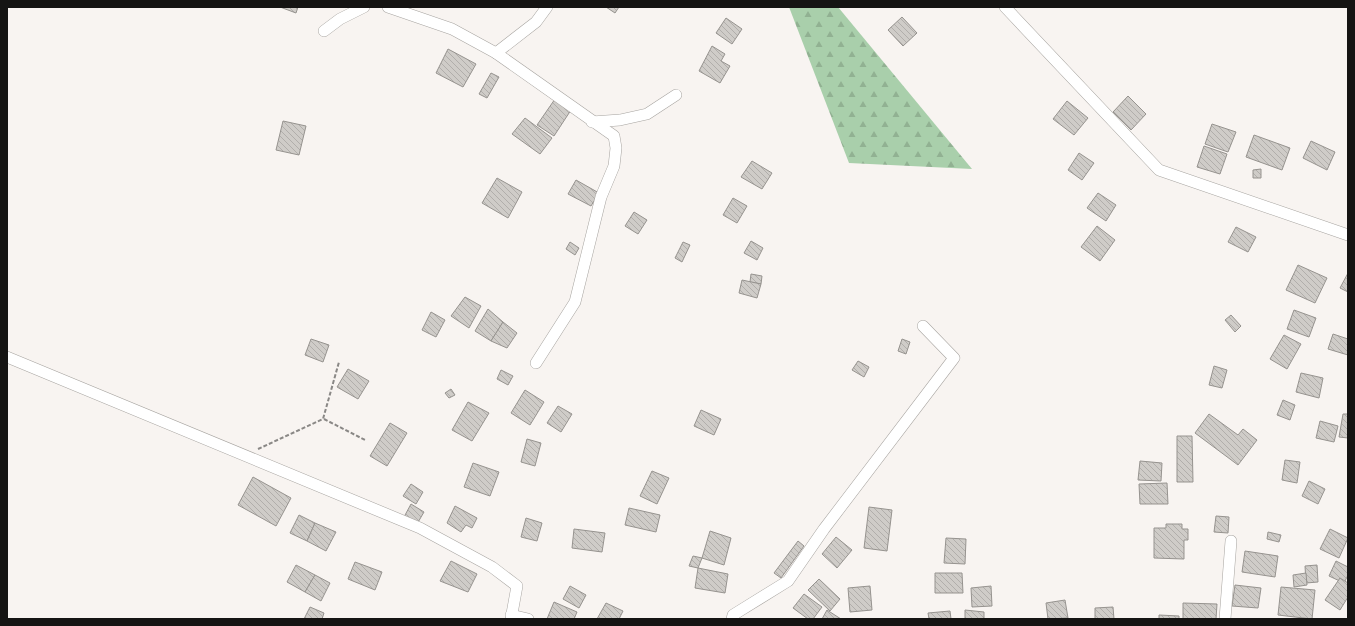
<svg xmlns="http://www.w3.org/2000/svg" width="1355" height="626" viewBox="0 0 1355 626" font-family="'Golos Text',sans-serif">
  <defs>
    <pattern id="forest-firs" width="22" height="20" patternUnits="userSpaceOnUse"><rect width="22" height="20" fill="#a9cfab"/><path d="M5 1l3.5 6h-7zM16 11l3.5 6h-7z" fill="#91b192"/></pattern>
    <pattern id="building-back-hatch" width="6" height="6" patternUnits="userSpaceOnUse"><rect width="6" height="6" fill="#cfccc8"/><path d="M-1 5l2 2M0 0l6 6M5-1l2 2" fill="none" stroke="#b1aeab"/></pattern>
  </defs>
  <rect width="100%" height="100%" fill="#f8f4f1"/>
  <path fill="url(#forest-firs)" d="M789 7H838L972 169 849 163Z"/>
  <g fill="url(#building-back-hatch)" stroke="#96938f">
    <path d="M280 7H298L296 13Z"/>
    <path d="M606 7H619L615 13Z"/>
    <path d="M902 17 917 33 903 46 888 30Z"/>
    <path d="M726 18 742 29 732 44 716 33Z"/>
    <path d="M712 46 725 54 721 61 730 66 720 83 699 71Z"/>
    <path d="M448 49 476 64 463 87 436 73Z"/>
    <path d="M491 73 499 77 487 98 479 94Z"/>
    <path d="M1128 96 1146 114 1131 130 1113 112Z"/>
    <path d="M555 99 571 110 554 136 537 125Z"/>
    <path d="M1067 101 1088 118 1074 135 1053 119Z"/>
    <path d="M525 118 552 138 540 154 512 134Z"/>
    <path d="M283 121 306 126 299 155 276 150Z"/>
    <path d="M1212 124 1236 132 1228 152 1205 144Z"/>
    <path d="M1254 135 1290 148 1282 170 1246 157Z"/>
    <path d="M1311 141 1335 152 1327 170 1303 158Z"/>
    <path d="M1204 146 1227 154 1220 174 1197 167Z"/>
    <path d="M1079 153 1094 163 1082 180 1068 170Z"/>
    <path d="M752 161 772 173 762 189 741 177Z"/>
    <path d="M1261 169V178H1253V170Z"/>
    <path d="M497 178 522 192 508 218 482 203Z"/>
    <path d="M576 180 599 193 591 206 568 194Z"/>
    <path d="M1098 193 1116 205 1106 221 1087 208Z"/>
    <path d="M733 198 747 206 737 223 723 215Z"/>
    <path d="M634 212 647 220 638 234 625 226Z"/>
    <path d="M1097 226 1115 240 1100 261 1081 247Z"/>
    <path d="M1236 227 1256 237 1248 252 1228 242Z"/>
    <path d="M751 241 763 248 757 260 744 253Z"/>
    <path d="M570 242 579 248 575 255 566 249Z"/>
    <path d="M683 242 690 245 682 262 675 258Z"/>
    <path d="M1298 265 1327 278 1315 303 1286 290Z"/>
    <path d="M1348 273V292L1340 288Z"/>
    <path d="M751 274 762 276 761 284 750 282Z"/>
    <path d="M742 280 761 284 757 298 739 293Z"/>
    <path d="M465 297 481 306 469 328 451 316Z"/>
    <path d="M488 309 503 322 491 341 475 331Z"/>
    <path d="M1294 310 1316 318 1309 337 1287 329Z"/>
    <path d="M431 312 445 320 436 337 422 330Z"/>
    <path d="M1231 315 1241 326 1235 332 1225 320Z"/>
    <path d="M503 322 517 333 507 348 491 341Z"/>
    <path d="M1333 334 1348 339V355L1328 349Z"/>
    <path d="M1284 335 1301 344 1287 369 1270 359Z"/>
    <path d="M311 339 329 345 323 362 305 355Z"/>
    <path d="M902 339 910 342 906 354 898 351Z"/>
    <path d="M858 361 869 367 864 377 852 370Z"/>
    <path d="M1214 366 1227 370 1222 388 1209 385Z"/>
    <path d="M348 369 369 381 358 399 337 387Z"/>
    <path d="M501 370 513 376 508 385 497 379Z"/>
    <path d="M1301 373 1323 378 1319 398 1296 392Z"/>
    <path d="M451 389 455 395 449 398 445 393Z"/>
    <path d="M525 390 544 402 530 425 511 413Z"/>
    <path d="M1283 400 1295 405 1290 420 1277 415Z"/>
    <path d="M468 402 489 413 472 441 452 430Z"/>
    <path d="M558 406 572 414 561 432 547 423Z"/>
    <path d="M701 410 721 419 714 435 694 426Z"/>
    <path d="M1209 414 1238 435 1243 429 1257 440 1238 465 1195 433Z"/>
    <path d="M1343 414H1348V438L1339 437Z"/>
    <path d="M1320 421 1338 426 1334 442 1316 438Z"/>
    <path d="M390 423 407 433 387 466 370 456Z"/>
    <path d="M1177 436H1192L1193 482H1177Z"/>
    <path d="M527 439 541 443 535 466 521 462Z"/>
    <path d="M1285 460 1300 462 1297 483 1282 480Z"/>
    <path d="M1140 461 1162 463 1161 481 1138 480Z"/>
    <path d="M473 463 499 472 490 496 464 487Z"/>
    <path d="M652 471 669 478 657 504 640 496Z"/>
    <path d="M253 477 291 498 276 526 238 505Z"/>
    <path d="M1309 481 1325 489 1318 504 1302 496Z"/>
    <path d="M1167 483 1168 504H1140L1139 484Z"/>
    <path d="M411 484 423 492 416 504 403 496Z"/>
    <path d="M411 504 424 512 417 524 404 517Z"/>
    <path d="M455 506 477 518 472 528 466 525 461 532 447 523Z"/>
    <path d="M869 507 892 510 887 551 864 548Z"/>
    <path d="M629 508 660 515 656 532 625 525Z"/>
    <path d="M299 515 315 523 307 541 290 533Z"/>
    <path d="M1216 516 1229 517 1228 533 1214 532Z"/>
    <path d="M526 518 542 523 537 541 521 537Z"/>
    <path d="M315 523 336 532 326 551 307 541Z"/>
    <path d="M1166 524H1182V529H1188V540H1184V559L1154 558V528H1166Z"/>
    <path d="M574 529 605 533 602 552 572 548Z"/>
    <path d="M1330 529 1348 538 1339 558 1320 549Z"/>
    <path d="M710 531 731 538 724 565 702 558Z"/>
    <path d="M1268 532 1281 535 1279 542 1267 539Z"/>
    <path d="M836 537 852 550 837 568 822 554Z"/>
    <path d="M946 538 966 539 965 564 944 563Z"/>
    <path d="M798 541 804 546 781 578 774 573Z"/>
    <path d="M1245 551 1278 556 1275 577 1242 572Z"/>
    <path d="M693 556 702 558 698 568 689 566Z"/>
    <path d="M451 561 477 574 468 592 440 581Z"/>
    <path d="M1336 561 1348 567V575L1344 583 1329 576Z"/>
    <path d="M355 562 382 572 375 590 348 579Z"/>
    <path d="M296 565 315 575 305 592 287 582Z"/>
    <path d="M1317 565 1318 582 1306 583 1305 566Z"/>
    <path d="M698 568 728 574 725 593 695 588Z"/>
    <path d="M935 573H962L963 593H935Z"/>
    <path d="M1306 573 1307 585 1294 587 1293 575Z"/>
    <path d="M315 575 330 583 321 601 305 592Z"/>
    <path d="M1340 578 1348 583V597L1340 610 1325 600Z"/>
    <path d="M819 579 840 599 830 611 808 590Z"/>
    <path d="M1235 585 1261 588 1258 608 1232 606Z"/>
    <path d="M570 586 586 595 579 608 563 599Z"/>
    <path d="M870 586 872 610 850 612 848 588Z"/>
    <path d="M991 586 992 606 972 607 971 588Z"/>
    <path d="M1281 587 1315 590 1312 619 1278 615Z"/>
    <path d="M804 594 822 607 813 619H808L793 608Z"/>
    <path d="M1065 600 1068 618 1048 619 1046 603Z"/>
    <path d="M554 602 577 612 574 619H547Z"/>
    <path d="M606 603 623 611 619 619H597Z"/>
    <path d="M1183 603 1217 604 1216 619H1183Z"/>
    <path d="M310 607 324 613 322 619H304Z"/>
    <path d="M1113 607 1114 619H1095V608Z"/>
    <path d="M827 610 841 619H822Z"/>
    <path d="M965 610 984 612V619H965Z"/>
    <path d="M950 611 951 619H929L928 613Z"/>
    <path d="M1159 615 1179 616V619H1159Z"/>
  </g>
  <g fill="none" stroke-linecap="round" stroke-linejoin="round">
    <g stroke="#a7a4a0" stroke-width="12">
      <g id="minor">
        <path d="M388 7 452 29 496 53 614 136 616 148 614 166 601 197 575 302 536 363"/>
        <path d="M1005 7 1159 170 1348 235"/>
        <path d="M324 31 340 19 364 7"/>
        <path d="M496 53 536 22 547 7"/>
        <path d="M592 122 620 120 647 114 676 95"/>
        <path d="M7 357 420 528 492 567 517 586 511 619"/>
        <path d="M511 615 528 619"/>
        <path d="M732 619 733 615 788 581 824 529 954 358 923 326"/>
        <path d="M1225 619 1231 541"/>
      </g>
    </g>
    <g stroke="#8a8886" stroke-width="2" stroke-dasharray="4 2" stroke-linecap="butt">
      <path d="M324 419 365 440"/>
      <path d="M258 449 323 419 339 362"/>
    </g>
    <use href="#minor" stroke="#fff" stroke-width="11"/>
  </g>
  <rect width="1355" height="626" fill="none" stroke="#151413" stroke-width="16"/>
</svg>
